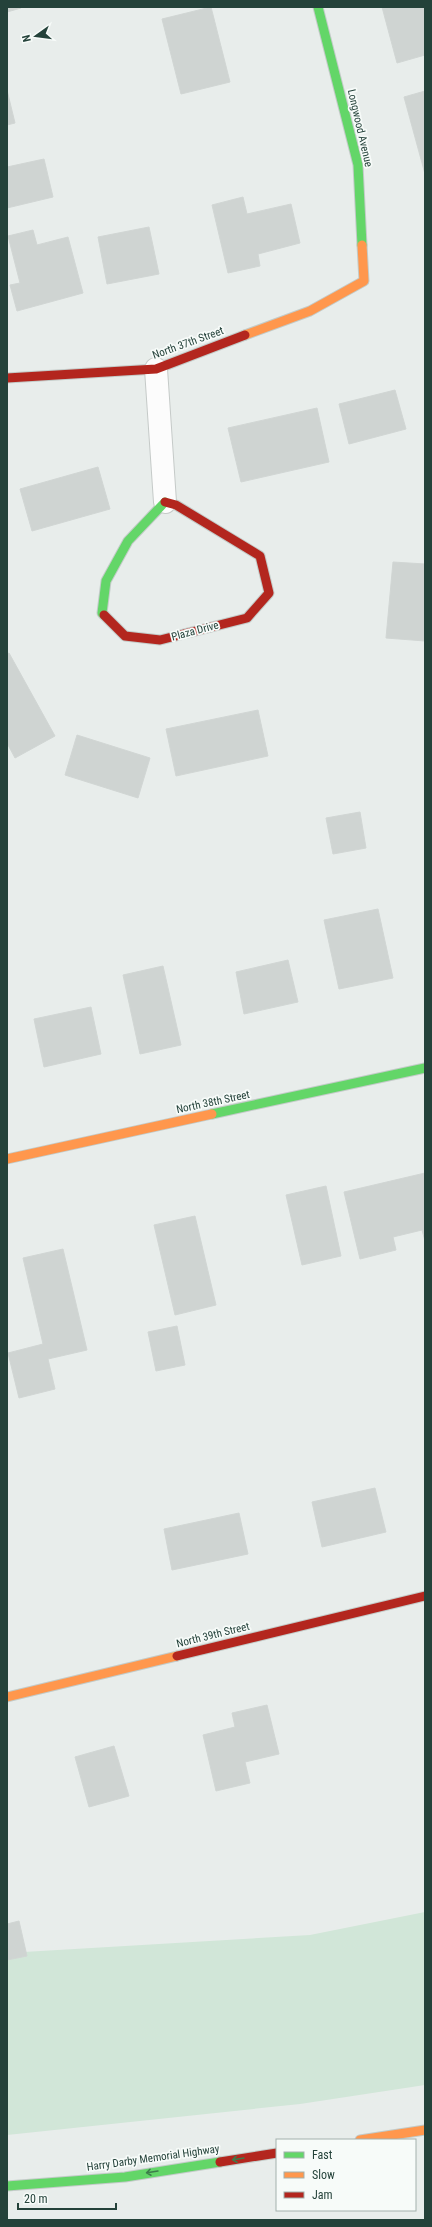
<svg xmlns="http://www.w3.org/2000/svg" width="432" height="2227" viewBox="0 0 432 2227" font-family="'Roboto Condensed',sans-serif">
  <rect width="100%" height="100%" fill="#e8edeb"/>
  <path fill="#d1e6d8" d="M425 1912V2085L300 2104 7 2135V1953L310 1935Z"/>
  <g fill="#cfd4d2" stroke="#d1d6d4">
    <path d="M7 7H20L21 8 7 12Z"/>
    <path d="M211 7 230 82 181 94 162 19Z"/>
    <path d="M382 7H425V55L397 63Z"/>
    <path d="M7 90 15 123 7 125Z"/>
    <path d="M425 91V174L404 97Z"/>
    <path d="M44 159 53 197 7 208V167Z"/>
    <path d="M243 197 247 214 291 204 300 243 258 254 260 266 228 273 212 205Z"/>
    <path d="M149 227 159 274 107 284 98 237Z"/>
    <path d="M33 230 37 245 68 237 83 293 17 311 10 285 20 283 8 236Z"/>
    <path d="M395 390 406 429 349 444 339 404Z"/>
    <path d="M317 408 329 462 241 482 228 428Z"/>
    <path d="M98 467 110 509 32 531 20 489Z"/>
    <path d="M393 562 425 564V641L386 638Z"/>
    <path d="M9 653 55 736 15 758 7 743V654Z"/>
    <path d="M258 710 268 756 176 776 166 729Z"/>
    <path d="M77 735 150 758 138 798 65 775Z"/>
    <path d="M360 812 366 848 333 854 326 818Z"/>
    <path d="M378 909 393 978 339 989 324 920Z"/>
    <path d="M288 960 298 1002 244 1014 236 972Z"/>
    <path d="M163 966 181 1045 140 1054 123 975Z"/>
    <path d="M91 1007 101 1054 44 1067 34 1019Z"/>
    <path d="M425 1173V1241L422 1230 393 1237 396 1250 360 1259 344 1192Z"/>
    <path d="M326 1186 341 1256 302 1265 286 1195Z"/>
    <path d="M195 1216 216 1305 175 1315 154 1225Z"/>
    <path d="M63 1249 87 1350 48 1359 55 1389 19 1398 8 1353 43 1344 23 1258Z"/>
    <path d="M177 1326 185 1365 156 1371 148 1332Z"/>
    <path d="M375 1488 386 1532 322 1547 312 1502Z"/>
    <path d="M239 1513 248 1554 172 1570 164 1529Z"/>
    <path d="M267 1705 279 1754 245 1762 250 1783 216 1791 203 1735 235 1727 232 1713Z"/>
    <path d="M114 1746 129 1796 89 1807 75 1757Z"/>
    <path d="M19 1921 27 1956 7 1960V1924Z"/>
  </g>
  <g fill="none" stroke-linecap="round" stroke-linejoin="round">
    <g stroke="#c5cac8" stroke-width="24">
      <path id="street" d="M156 369 165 502"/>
    </g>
    <g stroke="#c3cbc8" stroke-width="11">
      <g id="fast">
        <path d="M318 7 358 165 362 245"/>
        <path d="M104 615 102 613 106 581 128 541 165 502"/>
        <path d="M212 1114 425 1068"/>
        <path d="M7 2186 125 2177 220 2162"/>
      </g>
    </g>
    <g stroke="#c3cbc8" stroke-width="11">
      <g id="slow">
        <path d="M245 335 310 311 364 281 362 245"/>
        <path d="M7 1159 212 1114"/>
        <path d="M7 1697 177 1656"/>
        <path d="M360 2140 425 2130"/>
      </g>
    </g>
    <g stroke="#c3cbc8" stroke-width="11">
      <g id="jam">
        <path d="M7 378 156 369 245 335"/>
        <path d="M104 615 125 636 160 640 247 618 269 593 260 556 176 505 165 502"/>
        <path d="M177 1656 425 1596"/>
        <path d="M220 2162 277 2153"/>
      </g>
    </g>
    <use href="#street" stroke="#fcfcfc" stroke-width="22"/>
    <use href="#fast" stroke="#63d668" stroke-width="9"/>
    <use href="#slow" stroke="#ff974d" stroke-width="9"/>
    <use href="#jam" stroke="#b3261e" stroke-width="9"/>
  </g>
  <defs><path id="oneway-shaft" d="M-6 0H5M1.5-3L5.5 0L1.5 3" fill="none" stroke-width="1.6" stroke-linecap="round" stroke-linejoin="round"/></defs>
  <g stroke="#3d7d4c">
    <use href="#oneway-shaft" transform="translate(238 2159) rotate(171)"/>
    <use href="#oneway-shaft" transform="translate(152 2172) rotate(171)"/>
  </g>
  <g text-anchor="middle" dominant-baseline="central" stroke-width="3.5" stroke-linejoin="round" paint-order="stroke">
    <g font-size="11" fill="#24423a" stroke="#f7fbf9">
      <text transform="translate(360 128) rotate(77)">Longwood Avenue</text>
      <text transform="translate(188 343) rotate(-20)">North 37th Street</text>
      <text transform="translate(195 631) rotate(-15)">Plaza Drive</text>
      <text transform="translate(213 1102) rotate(-12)">North 38th Street</text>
      <text transform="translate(213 1635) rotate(-14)">North 39th Street</text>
      <text transform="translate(153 2158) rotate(-8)">Harry Darby Memorial Highway</text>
    </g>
  </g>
  <rect width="432" height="2227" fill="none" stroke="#24423a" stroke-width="16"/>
  <rect x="276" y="2139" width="140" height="72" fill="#f7fbf9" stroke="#a3b1ad"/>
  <rect x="284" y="2152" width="20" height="6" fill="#63d668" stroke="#a3b1ad"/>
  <text x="312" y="2159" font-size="12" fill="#24423a">Fast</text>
  <rect x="284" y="2172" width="20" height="6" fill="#ff974d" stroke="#a3b1ad"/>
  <text x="312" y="2179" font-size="12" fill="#24423a">Slow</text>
  <rect x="284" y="2192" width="20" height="6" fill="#b3261e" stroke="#a3b1ad"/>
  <text x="312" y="2199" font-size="12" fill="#24423a">Jam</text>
  <g transform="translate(36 36) rotate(256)" stroke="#f7fbf9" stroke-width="3" paint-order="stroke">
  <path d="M0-3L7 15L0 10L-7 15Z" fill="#24423a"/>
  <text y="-6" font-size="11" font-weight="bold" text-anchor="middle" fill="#24423a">N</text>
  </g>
  <path d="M18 2203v6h98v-6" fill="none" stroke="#24423a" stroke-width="2"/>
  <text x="24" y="2203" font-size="12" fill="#24423a" stroke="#f7fbf9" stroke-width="3" paint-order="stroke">20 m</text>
</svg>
